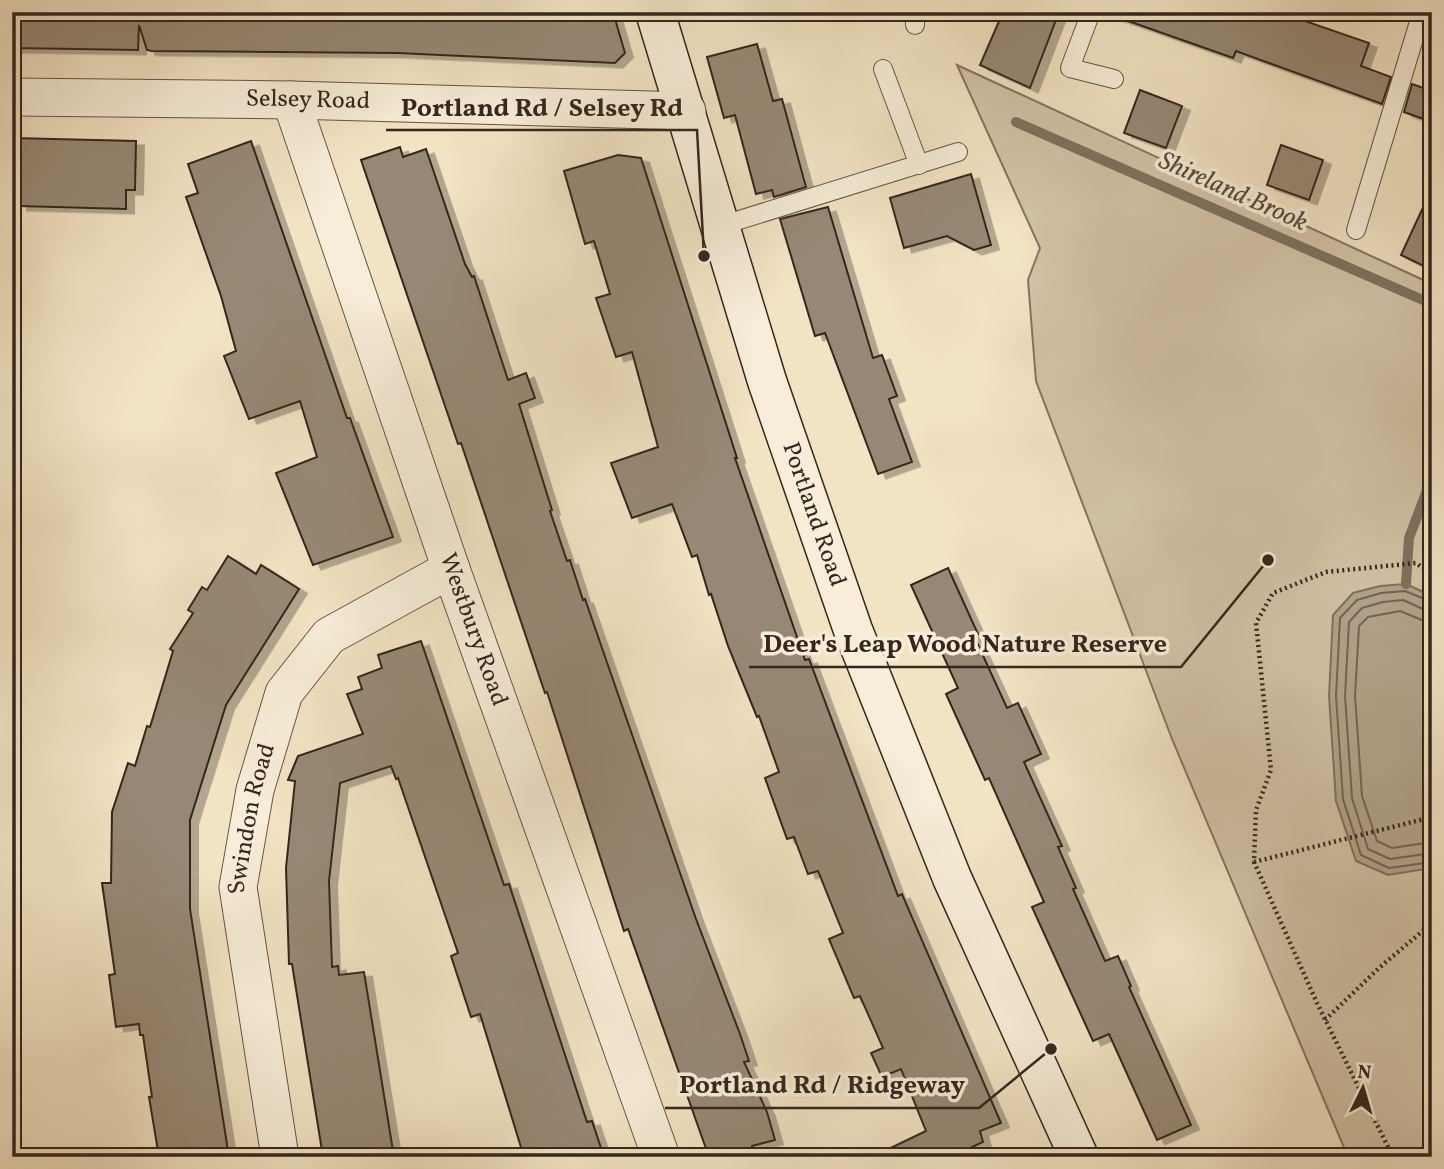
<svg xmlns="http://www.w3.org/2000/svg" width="1444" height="1169" viewBox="0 0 1444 1169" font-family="Vollkorn,serif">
  <defs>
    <filter id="shadow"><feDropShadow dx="8" dy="4.5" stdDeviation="0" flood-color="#0004"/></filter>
  </defs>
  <rect width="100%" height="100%" fill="#f2e3c3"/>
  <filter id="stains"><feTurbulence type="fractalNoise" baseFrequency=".00286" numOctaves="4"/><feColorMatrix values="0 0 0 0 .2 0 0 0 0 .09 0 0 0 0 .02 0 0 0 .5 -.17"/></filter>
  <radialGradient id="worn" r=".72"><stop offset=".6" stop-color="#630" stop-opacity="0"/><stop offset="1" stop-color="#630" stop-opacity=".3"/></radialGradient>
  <path fill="#d2c3a7" stroke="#847462" stroke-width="2" d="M957 65 1432 284V1157H1348L1172 739 1036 381 1028 280 1040 248Z"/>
  <path fill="#b2a38b" stroke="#80715f" stroke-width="2" d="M1406 584 1432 596V868L1388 875 1356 861 1336 801 1329 696 1333 615 1353 593 1380 586Z"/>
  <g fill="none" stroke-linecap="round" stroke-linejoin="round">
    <g stroke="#746454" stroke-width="2">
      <path d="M1432 602 1405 591 1381 593 1357 600 1340 618 1336 696 1343 799 1361 855 1389 868 1432 862"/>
      <path d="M1432 611 1423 609 1403 600 1383 602 1362 608 1349 622 1345 696 1352 798 1368 849 1390 859 1432 853"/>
      <path d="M1432 621 1422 620 1400 611 1368 617 1359 626 1355 696 1362 796 1377 841 1392 848 1432 842"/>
    </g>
    <g stroke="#80715f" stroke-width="10">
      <path d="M1016 122 1432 304"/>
      <path d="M1406 584 1409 538 1432 477"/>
    </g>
  </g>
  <g fill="#978874" stroke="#35261e" stroke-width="2" filter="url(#shadow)">
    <path d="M12 12H613L625 53 615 63 397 53 151 51 147 50 139 25 138 50 12 48Z"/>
    <path d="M1003 12H1059L1030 88 980 65Z"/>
    <path d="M1114 12H1279L1369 43 1361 66 1391 77 1382 104 1236 51 1233 58 1114 16Z"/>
    <path d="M757 44 773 101 782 99 806 187 774 197 772 190 756 194 735 115 724 118 707 57Z"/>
    <path d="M1412 84 1432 91V122L1404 112Z"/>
    <path d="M1140 90 1182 106 1166 148 1124 133Z"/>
    <path d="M12 138 136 141 135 190H126V209L19 206 20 187H12Z"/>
    <path d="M251 141 347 418H350L393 537 313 565 276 473 317 457 300 401 249 419 224 356 236 351 221 296 186 197 198 193 188 164Z"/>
    <path d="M1281 145 1323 160 1309 200 1267 185Z"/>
    <path d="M400 147 403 157 426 149 465 264 472 277 474 276 508 380 526 373 535 398 519 404 552 510 550 511 567 561 570 560 583 600 585 599 696 919 740 1034 749 1061 744 1062 767 1112 775 1140 752 1146 756 1157H709L628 929 624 931 547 692 545 693 461 443 458 444 361 160Z"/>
    <path d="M618 155 641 158 737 458H735L805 660 809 659 898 896 902 894 1001 1123 980 1131 983 1142 951 1157H872L926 1131 901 1069 882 1077 871 1053 883 1048 860 996 854 998 829 939 843 933 818 871 808 874 794 837 787 839 765 778 779 772 759 716 757 717 728 646 711 594 709 595 697 555 692 557 672 504 632 518 611 463 658 447 632 352 616 357 596 298 610 294 594 241 585 244 564 171Z"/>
    <path d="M971 174 991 245 974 250 947 236 904 248 890 198Z"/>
    <path d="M1432 188V270L1401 255Z"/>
    <path d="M828 207 873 358 882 355 897 396 889 399 912 462 878 474 825 333 815 336 780 219Z"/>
    <path d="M228 556 256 574 261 565 299 589 226 705 190 820V909L229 1157H159L149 1097H152L143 1035H140L139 1024 116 1027 109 975 115 974 102 883H111L112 812 128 763 135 766 147 726 150 727 173 651 170 649 193 613 188 610 202 587 207 590Z"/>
    <path d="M948 568 978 634 974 636 1007 708 1018 703 1041 754 1024 762 1062 846 1058 847 1076 888 1073 889 1105 961 1118 956 1131 986 1129 987 1191 1125 1157 1140 1109 1034 1093 1041 1032 907 1044 902 989 778 985 780 946 694 958 688 911 585Z"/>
    <path d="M421 641 504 885 509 884 587 1122 592 1121 604 1157H524L480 1014 471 1017 451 956 458 953 398 778 396 779 391 766 340 783 329 881 332 967 338 966 339 975 364 972 394 1157H323L292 964H289L286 868 295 781 288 780 298 756 363 734 347 694 362 689 358 677 382 668 378 655Z"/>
  </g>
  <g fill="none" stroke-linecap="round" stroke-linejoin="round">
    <g stroke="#645547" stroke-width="20">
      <g id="service">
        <path d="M915 12V25"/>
        <path d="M1091 12 1070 68 1114 79"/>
        <path d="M883 69 919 165"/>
        <path d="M720 226 958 152"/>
        <path d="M1356 230 1422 12"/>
      </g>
    </g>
    <g stroke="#645547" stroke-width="39">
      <g id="minor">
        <path id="s1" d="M12 97 291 100 687 111"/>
        <path id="s2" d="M291 100 451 569 661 1157"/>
        <path id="s3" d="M280 1157 238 887 255 790 284 693 329 636 451 569"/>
      </g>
    </g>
    <g stroke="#35261e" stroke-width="41">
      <g id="secondary">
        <path id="s4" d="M655 12 767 381 853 630 952 878 1079 1157"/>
      </g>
    </g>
    <g stroke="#35261e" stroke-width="4.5" stroke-dasharray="2 3.5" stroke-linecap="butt">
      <path d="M1254 862 1432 817"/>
      <path d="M1325 1020 1379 968 1432 923"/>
      <path d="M1393 1157 1317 1003 1254 862 1256 810 1271 770 1256 623 1273 593 1326 572 1416 563 1432 575"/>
    </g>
    <use href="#service" stroke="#f7edd8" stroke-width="18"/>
    <use href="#minor" stroke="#f7edd8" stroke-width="37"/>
    <use href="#secondary" stroke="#f7edd8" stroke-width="38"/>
  </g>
  <g text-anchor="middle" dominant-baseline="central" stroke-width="7" stroke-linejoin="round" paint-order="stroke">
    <g font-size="24" fill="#35261e" stroke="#f7edd8">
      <text stroke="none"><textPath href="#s1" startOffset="296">Selsey Road</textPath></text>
      <text stroke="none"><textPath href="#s4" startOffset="527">Portland Road</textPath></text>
      <text stroke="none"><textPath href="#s2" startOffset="560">Westbury Road</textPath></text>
      <text stroke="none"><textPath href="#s3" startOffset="343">Swindon Road</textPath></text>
    </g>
    <g font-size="26" font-style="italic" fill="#5a4c3f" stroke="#f7edd8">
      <text transform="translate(1233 192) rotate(24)">Shireland Brook</text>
    </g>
  </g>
  <path fill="none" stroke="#35261e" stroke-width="2.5" d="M704 256L697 130H386M1268 560L1181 667H749M1051 1049L979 1108H665"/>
  <g fill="#35261e" stroke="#f7edd8" stroke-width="2.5">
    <circle cx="704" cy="256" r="7"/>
    <circle cx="1268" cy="560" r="7"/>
    <circle cx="1051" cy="1049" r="7"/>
  </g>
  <g font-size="26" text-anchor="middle" font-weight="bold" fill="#35261e" stroke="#f7edd8" stroke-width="7" stroke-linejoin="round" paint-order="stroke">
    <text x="542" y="116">Portland Rd / Selsey Rd</text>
    <text x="965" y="652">Deer's Leap Wood Nature Reserve</text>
    <text x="822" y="1093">Portland Rd / Ridgeway</text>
  </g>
  <rect width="1444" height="1169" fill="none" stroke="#f2e3c3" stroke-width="42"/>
  <rect x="14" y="14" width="1416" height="1141" fill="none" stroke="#35261e" stroke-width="3.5"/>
  <rect x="21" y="21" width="1402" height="1127" fill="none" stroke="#35261e" stroke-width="2"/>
  <g transform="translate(1363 1088) rotate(5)" stroke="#f7edd8" stroke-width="5" paint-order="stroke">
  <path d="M0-5L12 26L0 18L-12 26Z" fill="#35261e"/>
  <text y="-10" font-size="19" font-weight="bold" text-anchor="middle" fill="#35261e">N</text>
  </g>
  <rect width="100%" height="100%" filter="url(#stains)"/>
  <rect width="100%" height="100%" fill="url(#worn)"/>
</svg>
